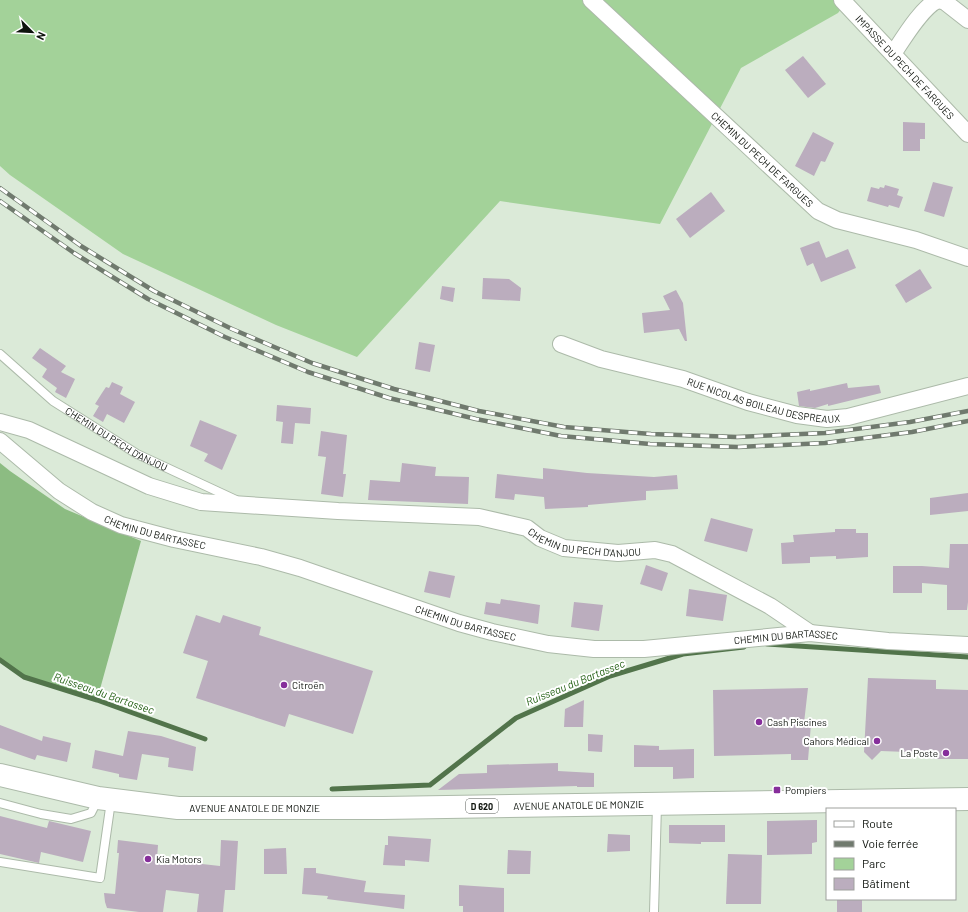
<svg xmlns="http://www.w3.org/2000/svg" width="968" height="912" viewBox="0 0 968 912" font-family="Barlow,sans-serif">
  <rect width="100%" height="100%" fill="#dbead8"/>
  <path fill="#a3d299" d="M0 0H848L838 13 741 68 660 224 500 201 357 357 276 325 123 254 10 175 0 166Z"/>
  <path fill="#8cbc82" d="M0 463 10 471 65 509 141 541 97 700 24 677 0 660Z"/>
  <g fill="none" stroke-linecap="round" stroke-linejoin="round">
    <g stroke="#52744b" stroke-width="5">
      <path d="M767 644 968 657"/>
      <path d="M0 660 24 677 97 700 205 739"/>
      <path d="M332 789 430 785 516 718 610 676 683 654 744 647"/>
    </g>
  </g>
  <g fill="#bbadbe">
    <path d="M803 56 826 84 808 98 785 70Z"/>
    <path d="M903 122 925 123V139H920V151H903Z"/>
    <path d="M813 132 834 143 825 162 821 161 814 176 795 166Z"/>
    <path d="M933 182 953 187 944 217 924 211Z"/>
    <path d="M885 185 899 189 897 195 903 197 899 208 889 205 888 207 867 201 871 187 879 189 880 187 884 188Z"/>
    <path d="M711 192 725 211 690 238 676 219Z"/>
    <path d="M819 241 826 258 848 249 856 268 821 282 813 263 807 266 800 248Z"/>
    <path d="M920 269 932 288 906 303 895 285Z"/>
    <path d="M483 278 509 279 521 288 520 301 482 299Z"/>
    <path d="M442 286 455 288 453 302 440 299Z"/>
    <path d="M676 290 683 303 687 341H685L679 329 644 333 642 313 670 310 663 296Z"/>
    <path d="M419 342 435 345 430 372 415 369Z"/>
    <path d="M40 348 66 366 61 372 75 379 66 398 55 392 57 388 42 377 47 369 32 358Z"/>
    <path d="M112 382 123 387 120 394 135 402 124 423 107 414 103 422 93 416 99 406 95 404 102 393 106 387 109 388Z"/>
    <path d="M847 383 848 388 879 385 881 393 828 406V404L815 408 799 406 797 392 810 389V391Z"/>
    <path d="M277 405 311 408 310 424 295 423 293 444 281 443 283 422 276 421Z"/>
    <path d="M200 420 237 435 222 470 204 461 208 454 190 446Z"/>
    <path d="M321 431 347 435 343 474H346L343 497 321 494 326 457 318 456Z"/>
    <path d="M402 463 436 467 435 476 469 477 468 504 368 500 370 480 400 482Z"/>
    <path d="M543 468 587 473 654 477 677 475 678 489 646 491V500L588 505V507L545 509 544 497 515 494 514 500 495 498 497 474 543 479Z"/>
    <path d="M968 493V511L930 515V498Z"/>
    <path d="M711 518 753 529 747 552 704 541Z"/>
    <path d="M835 529H856V533H868V557L836 559V556L810 557V563L782 564 781 543 794 542 793 535 835 532Z"/>
    <path d="M950 544H968V602L967 610H947V585L922 583V593H893V566H922L949 568Z"/>
    <path d="M646 565 668 573 662 591 640 584Z"/>
    <path d="M429 571 455 576 450 598 424 592Z"/>
    <path d="M689 589 727 595 723 621 686 616Z"/>
    <path d="M501 599 540 605 538 624 484 614 486 602 500 604Z"/>
    <path d="M574 602 603 605 599 631 571 627Z"/>
    <path d="M196 615 220 623 223 615 261 627 259 635 373 671 353 734 289 714 285 727 196 698 208 661 183 653Z"/>
    <path d="M868 678 936 680V689L968 690V759H932L933 753 881 751 872 760 864 752Z"/>
    <path d="M808 688 804 723 811 724 808 760H791V754L714 756 713 690Z"/>
    <path d="M584 700 583 727H564L565 709Z"/>
    <path d="M0 725 42 741 43 736 71 743 67 762 37 755 35 760 0 748Z"/>
    <path d="M128 731 161 736 196 747 193 771 168 767 169 758 142 754 137 780 119 777V774L92 768 95 750 123 756Z"/>
    <path d="M588 734 603 735 602 752 588 751Z"/>
    <path d="M634 745 659 746V750L694 749V778L673 779V767H634Z"/>
    <path d="M558 763V771L594 773V787H577V786L438 790 459 774 487 773V765Z"/>
    <path d="M0 816 47 828 49 821 91 831 83 862 41 852 39 863 0 854Z"/>
    <path d="M817 820V842L812 843V854L767 855V821Z"/>
    <path d="M669 825H725V842H701V844L669 843Z"/>
    <path d="M608 834 630 835V851L607 852Z"/>
    <path d="M388 836 431 839 429 862 405 860V866L383 865 385 845H388Z"/>
    <path d="M118 840 158 845 157 859 220 866 221 840 238 841 235 890H225L223 912H197L199 894 166 890 163 912H139L107 908 105 902 104 893 115 894 119 853H117Z"/>
    <path d="M286 848 287 874H264V849Z"/>
    <path d="M508 850 531 851 530 874H507Z"/>
    <path d="M728 854 762 855 761 904H726Z"/>
    <path d="M304 868H316V873L366 881 364 892 405 895 404 909 327 899 328 896 302 894Z"/>
    <path d="M459 885 504 888V912H463V906H459Z"/>
    <rect x="837" y="899" width="25" height="13"/>
  </g>
  <g fill="none" stroke-linecap="round" stroke-linejoin="round">
    <g stroke="#acbaa9" stroke-width="10">
      <g id="service">
        <path id="s1" d="M0 354 53 401 137 454 236 500"/>
        <path d="M0 803 41 814 71 819 91 813 98 799"/>
        <path d="M0 862 100 878 111 801"/>
        <path d="M654 912 657 805"/>
      </g>
    </g>
    <g stroke="#acbaa9" stroke-width="18">
      <g id="minor">
        <path id="s2" d="M591 0 818 211 837 220 916 240 968 258"/>
        <path id="s3" d="M842 0 968 134"/>
        <path d="M939 0 945 2 968 20"/>
        <path d="M893 54C903 39 922 7 938 0"/>
        <path id="s4" d="M561 344 601 359 683 379 748 402 797 415 827 419 848 417 968 386"/>
        <path id="s5" d="M0 422 29 430 149 486 201 502 338 511 479 517 527 528 540 538 564 548 618 553 655 550 672 554 770 606 810 633"/>
        <path id="s6" d="M0 441 59 491 92 512 121 525 174 539 261 557 300 568 459 623 492 632 548 644 594 649H644L810 633 888 641 968 645"/>
      </g>
    </g>
    <g stroke="#acbaa9" stroke-width="24">
      <g id="primary">
        <path id="s7" d="M0 775 98 798 178 808H383L968 799"/>
      </g>
    </g>
    <use href="#service" stroke="#fff" stroke-width="8"/>
    <use href="#minor" stroke="#fff" stroke-width="16"/>
    <use href="#primary" stroke="#fff" stroke-width="22"/>
    <g stroke="#707a6e" stroke-width="4.5">
      <g id="rail">
        <path d="M0 188 81 246 154 291 232 329 312 363 394 389 479 411 564 427 651 434 737 437 825 433 910 422 968 411"/>
        <path d="M0 201 74 253 148 299 225 337 308 372 389 398 476 419 561 436 650 444 738 447 825 443 912 432 968 421"/>
      </g>
    </g>
    <use href="#rail" stroke="#fff" stroke-width="3" stroke-dasharray="9" stroke-linecap="butt"/>
  </g>
  <g fill="#862e9b" stroke="#fff" stroke-width="1.5">
    <circle cx="284" cy="685" r="4"/>
    <circle cx="759" cy="722" r="4"/>
    <circle cx="877" cy="741" r="4"/>
    <circle cx="946" cy="753" r="4"/>
    <rect x="773" y="786" width="8" height="8" rx="2"/>
    <circle cx="148" cy="859" r="4"/>
  </g>
  <g text-anchor="middle" dominant-baseline="central" stroke-width="4" stroke-linejoin="round" paint-order="stroke">
    <rect fill="#fff" stroke="#565a56" stroke-width="1" x="466" y="799" width="32" height="14" rx="3"/>
    <g font-size="9" font-weight="bold" fill="#0e130d">
      <text x="482" y="806">D 620</text>
    </g>
    <g font-size="10" fill="#0e130d" stroke="#fff">
      <text stroke="none"><textPath href="#s3" startOffset="92">IMPASSE DU PECH DE FARGUES</textPath></text>
      <text stroke="none"><textPath href="#s2" startOffset="234">CHEMIN DU PECH DE FARGUES</textPath></text>
      <text stroke="none"><textPath href="#s4" startOffset="211">RUE NICOLAS BOILEAU DESPREAUX</textPath></text>
      <text stroke="none"><textPath href="#s1" startOffset="145">CHEMIN DU PECH D'ANJOU</textPath></text>
      <text stroke="none"><textPath href="#s6" startOffset="183">CHEMIN DU BARTASSEC</textPath></text>
      <text stroke="none"><textPath href="#s5" startOffset="606">CHEMIN DU PECH D'ANJOU</textPath></text>
      <text stroke="none"><textPath href="#s6" startOffset="507">CHEMIN DU BARTASSEC</textPath></text>
      <text stroke="none"><textPath href="#s6" startOffset="831">CHEMIN DU BARTASSEC</textPath></text>
      <text stroke="none"><textPath href="#s7" startOffset="582">AVENUE ANATOLE DE MONZIE</textPath></text>
      <text stroke="none"><textPath href="#s7" startOffset="258">AVENUE ANATOLE DE MONZIE</textPath></text>
    </g>
    <g font-size="10" fill="#0e130d" stroke="#fff" text-anchor="start">
      <text x="292" y="685">Citroën</text>
      <text x="767" y="722">Cash Piscines</text>
      <text x="869" y="741" text-anchor="end">Cahors Médical</text>
      <text x="938" y="753" text-anchor="end">La Poste</text>
      <text x="785" y="790">Pompiers</text>
      <text x="156" y="859">Kia Motors</text>
    </g>
    <g font-size="11" font-style="italic" fill="#236014" stroke="#fff">
      <text transform="translate(575 682) rotate(-22)">Ruisseau du Bartassec</text>
      <text transform="translate(104 693) rotate(19)">Ruisseau du Bartassec</text>
    </g>
  </g>
  <rect x="826" y="808" width="130" height="92" fill="#ffffff" stroke="#9fa19e"/>
  <rect x="834" y="821" width="20" height="6" fill="#ffffff" stroke="#9fa19e"/>
  <text x="862" y="828" font-size="12" fill="#0e130d">Route</text>
  <rect x="834" y="841" width="20" height="6" fill="#707a6e" stroke="#9fa19e"/>
  <text x="862" y="848" font-size="12" fill="#0e130d">Voie ferrée</text>
  <rect x="834" y="858" width="20" height="12" fill="#a3d299" stroke="#9fa19e"/>
  <text x="862" y="868" font-size="12" fill="#0e130d">Parc</text>
  <rect x="834" y="878" width="20" height="12" fill="#bbadbe" stroke="#9fa19e"/>
  <text x="862" y="888" font-size="12" fill="#0e130d">Bâtiment</text>
  <g transform="translate(32 32) rotate(114)" stroke="#ffffff" stroke-width="3" paint-order="stroke">
  <path d="M0-3L7 15L0 10L-7 15Z" fill="#0e130d"/>
  <text y="-6" font-size="11" font-weight="bold" text-anchor="middle" fill="#0e130d">N</text>
  </g>
</svg>
